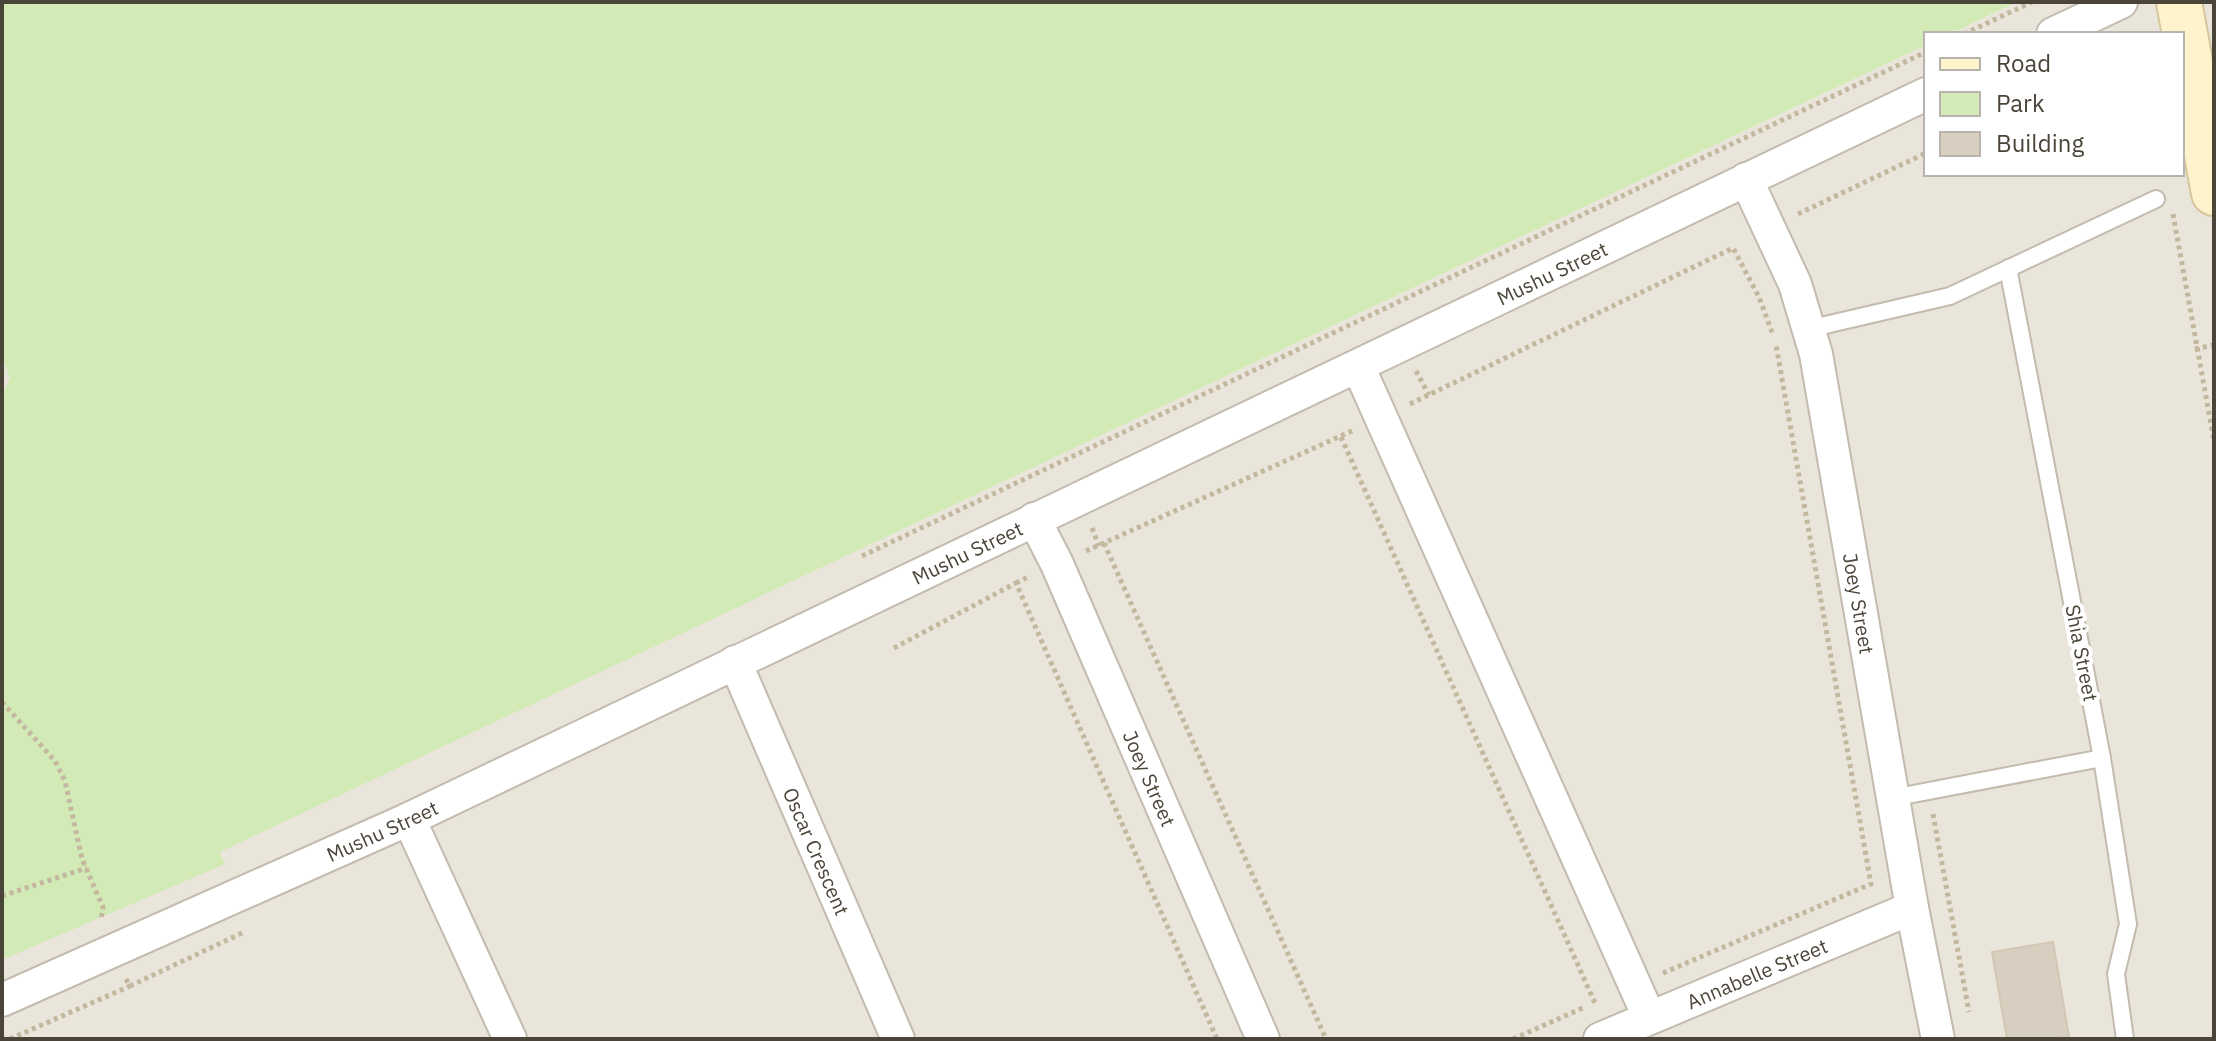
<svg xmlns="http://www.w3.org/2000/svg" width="2216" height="1041" viewBox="0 0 2216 1041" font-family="'IBM Plex Sans',sans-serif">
  <rect width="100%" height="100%" fill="#f6f3ec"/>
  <path fill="#eae5da" d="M2017 2H2214V1039H2V358L219 852 1926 45V174H2182V34H1950Z"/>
  <path fill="#d2eab5" d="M2 2H2017L1950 34H1926V45L220 852 225 864 2 960V396L10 377 2 358Z"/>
  <path fill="#d8cfc1" stroke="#d3c7b4" stroke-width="2" d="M2053 942 2069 1037 2007 1039 1992 952Z"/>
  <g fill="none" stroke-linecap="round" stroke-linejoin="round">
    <g stroke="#c2bbae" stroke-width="20">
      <g id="lane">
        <path d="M2008 268 2102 758 2128 924 2116 974 2125 1039"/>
        <path d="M1808 329 1950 296 2156 199"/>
        <path d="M1892 798 2102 758"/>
      </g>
    </g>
    <g stroke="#c2bbae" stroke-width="36">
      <g id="street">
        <path d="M2053 34 2121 2"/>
        <path id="s1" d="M1746 179 1795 284 1816 354 1912 908 1938 1039"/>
        <path d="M1358 366 1649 1017"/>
        <path id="s2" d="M1034 519 1057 564 1263 1039"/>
        <path id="s3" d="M735 662 898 1039"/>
        <path d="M409 819 510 1039"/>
        <path id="s4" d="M2 1000 409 819 1926 94"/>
        <path id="s5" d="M1600 1039 1912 908"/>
      </g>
    </g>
    <g stroke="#d6c79b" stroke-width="48">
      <path id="secondary" d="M2179 2 2214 193"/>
    </g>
    <g stroke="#c4b79f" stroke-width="5" stroke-dasharray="4 4" stroke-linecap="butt">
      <path d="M1964 34 2032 2"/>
      <path d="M1798 214 1926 153"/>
      <path d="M2173 214 2214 441"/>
      <path d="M2195 349 2214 345"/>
      <path d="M1416 371 1429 395"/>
      <path d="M1410 404 1733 248 1759 297 1773 335"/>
      <path d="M1341 437 1595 1003"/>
      <path d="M1092 528 1099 546"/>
      <path d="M1104 543 1326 1039"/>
      <path d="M1086 551 1354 430"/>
      <path d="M862 556 1926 52"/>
      <path d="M1016 583 1030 576"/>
      <path d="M894 648 1016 583 1217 1039"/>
      <path d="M2 702 55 761 65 781 82 859 103 907 101 920"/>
      <path d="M1933 814 1969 1012"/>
      <path d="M2 896 87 868"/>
      <path d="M1663 973 1871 884 1776 345"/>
      <path d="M126 979 130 986 242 933"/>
      <path d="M10 1039 130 986"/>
      <path d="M1513 1039 1585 1007"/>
    </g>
    <use href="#lane" stroke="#fff" stroke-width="16"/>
    <use href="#street" stroke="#fff" stroke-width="32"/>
    <use href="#secondary" stroke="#fff3cd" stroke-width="44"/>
  </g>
  <g text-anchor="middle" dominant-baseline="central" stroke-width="8" stroke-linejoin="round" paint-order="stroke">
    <g font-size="20" fill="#4b4439" stroke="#fff">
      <text stroke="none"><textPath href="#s4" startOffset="1712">Mushu Street</textPath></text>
      <text stroke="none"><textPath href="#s4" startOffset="1064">Mushu Street</textPath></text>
      <text stroke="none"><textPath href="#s1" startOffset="442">Joey Street</textPath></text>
      <text transform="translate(2082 653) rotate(79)">Shia Street</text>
      <text stroke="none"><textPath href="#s2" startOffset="284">Joey Street</textPath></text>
      <text stroke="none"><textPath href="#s4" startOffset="416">Mushu Street</textPath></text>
      <text stroke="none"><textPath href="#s3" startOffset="206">Oscar Crescent</textPath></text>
      <text stroke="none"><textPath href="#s5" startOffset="170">Annabelle Street</textPath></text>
    </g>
  </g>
  <rect width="2216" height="1041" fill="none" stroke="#4b4439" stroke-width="8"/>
  <rect x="1924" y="32" width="260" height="144" fill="#ffffff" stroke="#b7b4b0" stroke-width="2"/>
  <rect x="1940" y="58" width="40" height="12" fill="#fff3cd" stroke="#b7b4b0" stroke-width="2"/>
  <text x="1996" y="72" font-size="24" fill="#4b4439">Road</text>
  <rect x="1940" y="92" width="40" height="24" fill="#d2eab5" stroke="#b7b4b0" stroke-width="2"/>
  <text x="1996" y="112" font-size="24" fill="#4b4439">Park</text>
  <rect x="1940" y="132" width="40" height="24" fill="#d8cfc1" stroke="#b7b4b0" stroke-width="2"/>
  <text x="1996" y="152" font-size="24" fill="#4b4439">Building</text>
</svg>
